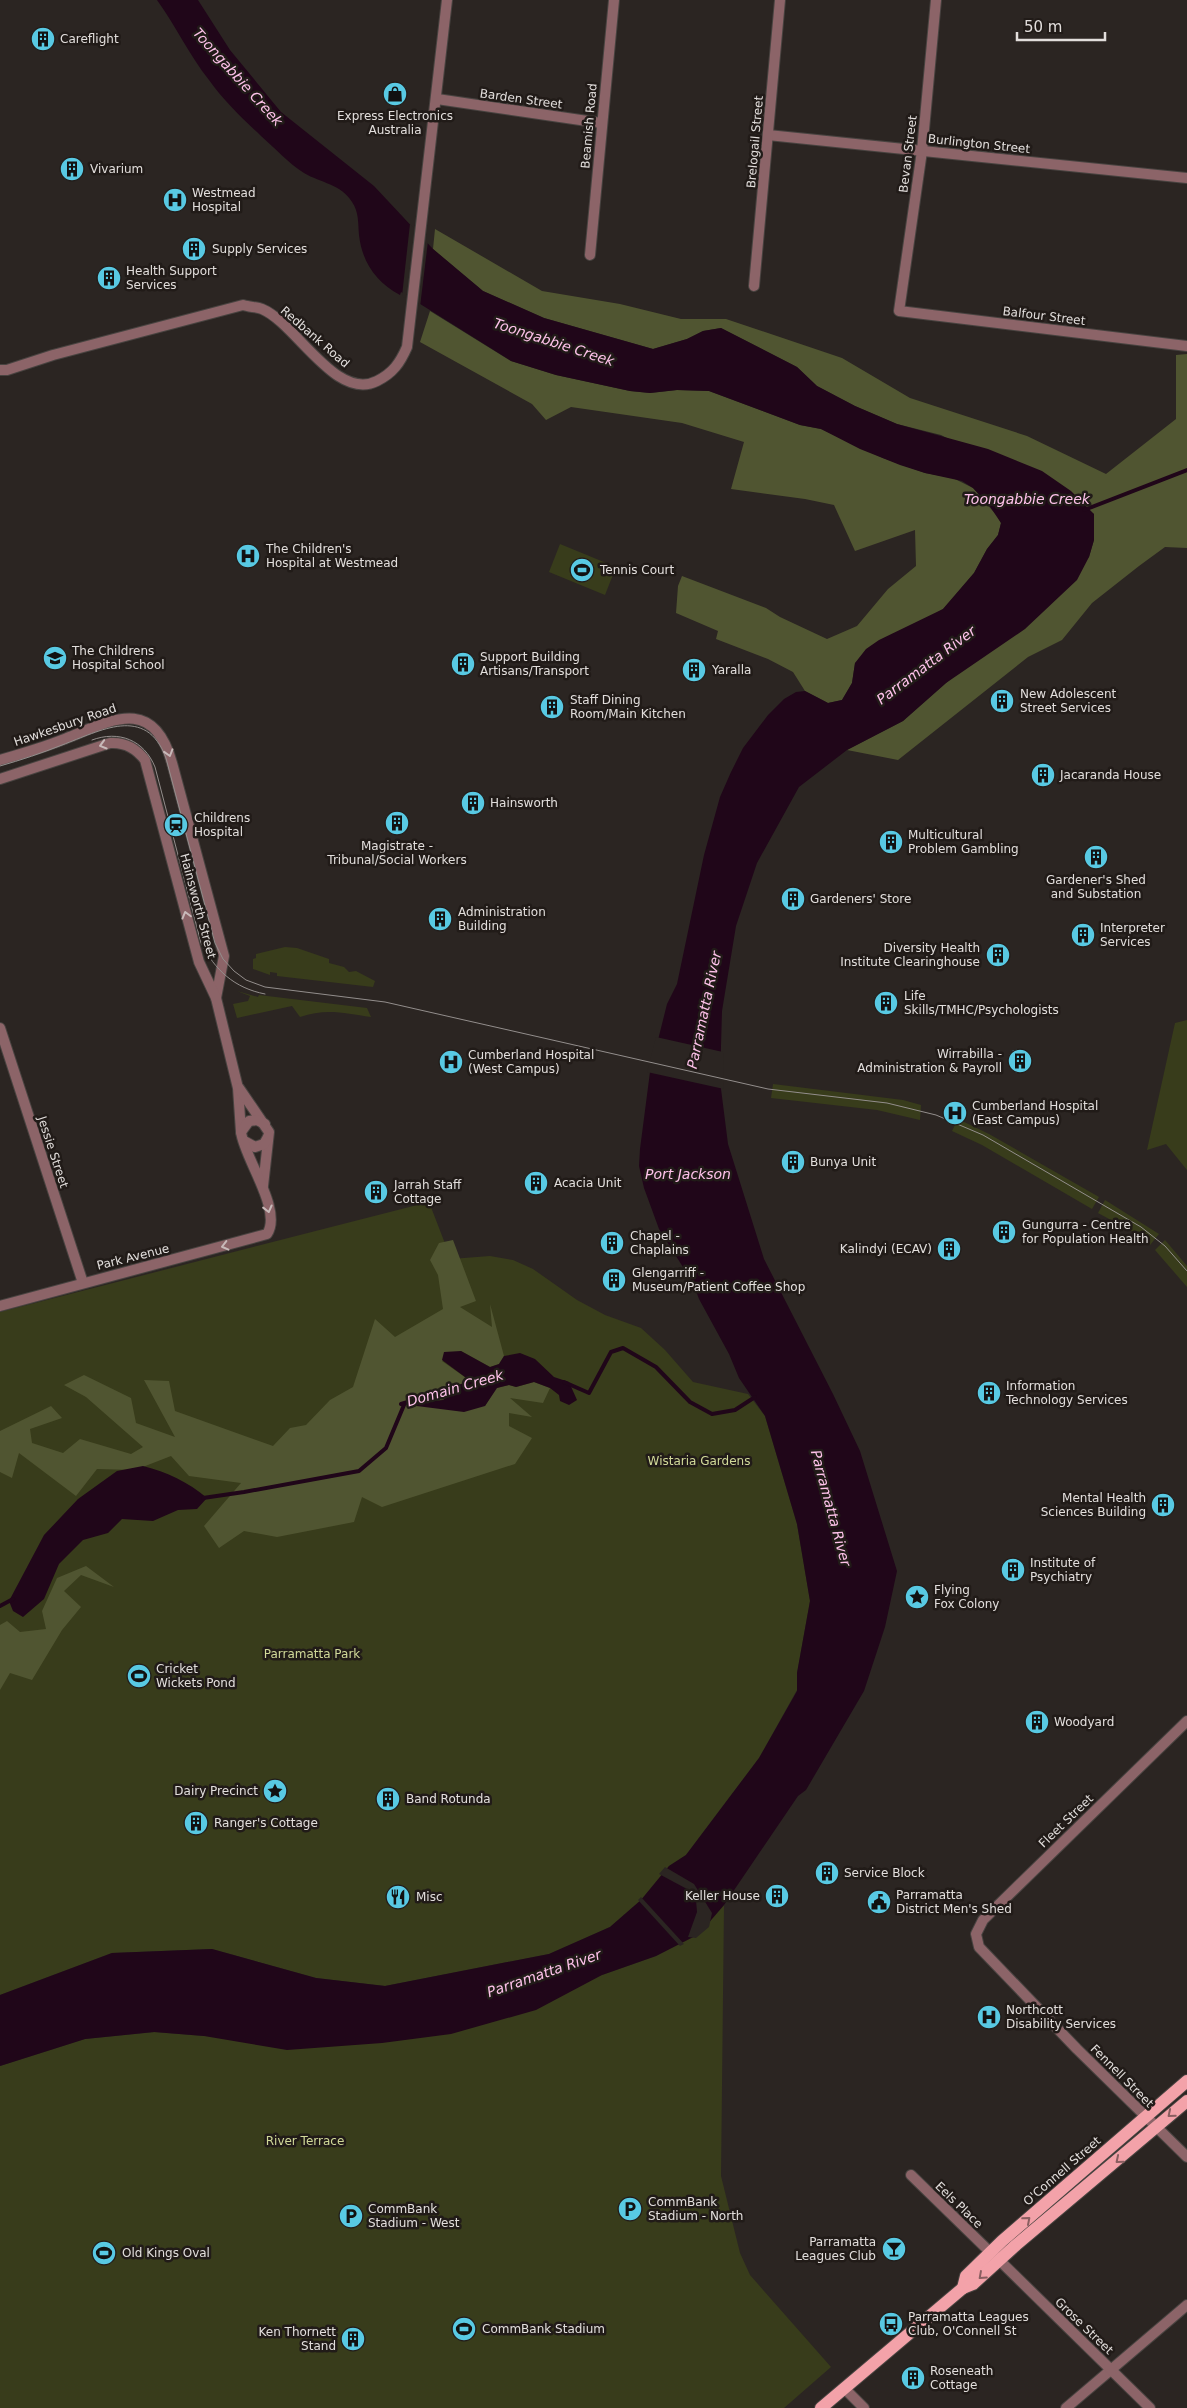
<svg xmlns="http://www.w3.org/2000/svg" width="1187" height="2408" viewBox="0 0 1187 2408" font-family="'DejaVu Sans',sans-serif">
  <rect width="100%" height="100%" fill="#2b2522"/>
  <g fill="#383c1b">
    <path d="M560 544 616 567 605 595 549 572Z"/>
    <path d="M285 947 297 948 329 959V963L344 967 349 972 356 971 375 981 373 987 277 976V973L270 972V975L253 969V959L256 958V954Z"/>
    <path d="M237 991 258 997 259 995 367 1008 371 1017C345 1013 325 1008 300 1017L292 1006 237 1018 233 1004 248 1001 250 996Z"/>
    <path d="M1187 1020V1170L1166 1144 1147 1150 1175 1023Z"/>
    <path d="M773 1084 903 1100 921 1105 920 1120 877 1110 771 1098Z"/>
    <path d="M958 1119 989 1134 1099 1197 1092 1209 982 1145 952 1131Z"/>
    <path d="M1105 1200 1159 1234 1150 1245 1135 1233 1098 1213Z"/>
    <path d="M429 1202 451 1259 490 1256 513 1260 533 1269 577 1300 605 1315 641 1328 665 1350 693 1382 748 1394 765 1416 797 1524 810 1601 797 1673V1690L759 1758 686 1855 669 1866 641 1900 610 1927 549 1954 385 1986 316 1978 212 1949 112 1953 0 1995V1312Z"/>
    <path d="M1165 1240 1187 1266V1287L1155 1250Z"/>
    <path d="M724 1905 721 2176 740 2253 750 2275 831 2367 784 2408H0V2066L85 2039 155 2032 204 2036 602 1975 656 1956 699 1934Z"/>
  </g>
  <g fill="#505531">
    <path d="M435 229 542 291 620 304 681 319H726L842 358 910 398 1027 436 1106 474 1176 419V355L1187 354V548L1165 547 1139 566 1092 603 1062 640 1028 657 898 760 847 750 903 721 1089 557 1094 540V514L941 435 897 424 855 406 817 386 797 367 721 328 703 331 687 339 653 349 544 318 483 291 433 249Z"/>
    <path d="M430 311 511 361 556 375 630 391 650 393 677 390 709 391 800 425 821 429 883 458 925 473 953 478 973 488 998 517 1001 523 998 535 987 549 974 573 943 609 855 663 852 683 842 700 828 703 805 691 793 672 768 659 716 639 718 631 676 613 678 586 682 576 766 608 780 617 827 639 857 626 888 589 916 566 915 530 855 551 834 505 805 499 731 489 744 442 682 423 571 407 546 420 532 404 420 342Z"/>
    <path d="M453 1240 476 1301 460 1307 492 1327 490 1304 504 1356 499 1364 490 1367 461 1351 442 1361 469 1380 443 1400 404 1404 485 1406 496 1388 509 1385 516 1387 534 1382 550 1388 543 1403 510 1398 532 1417 509 1413V1426L532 1438 515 1464 382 1507 362 1497 354 1522 277 1537 244 1531 219 1548 204 1526 241 1483 189 1476 171 1456 135 1470 97 1469 76 1496 19 1453 12 1478 0 1472V1431L51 1406 62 1418 30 1429 32 1443 63 1453 80 1439 131 1454 143 1447 86 1397 64 1385 84 1375 131 1398 136 1423 175 1437 144 1380 169 1381 175 1411 273 1446 290 1428 306 1425 330 1400 353 1387 375 1319 395 1337 443 1309 438 1275 430 1260 439 1243Z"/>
    <path d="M86 1566 114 1587 81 1575 64 1591 81 1607 62 1630 32 1680 10 1673 0 1690V1625L7 1621 20 1632 46 1629 42 1611 57 1578Z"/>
  </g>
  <g fill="#200619">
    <path d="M157 0H198L230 50 281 112 374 186 433 249 483 291 544 318 653 349 687 339 703 331 721 328 797 367 817 386 855 406 897 424 988 449 1042 471 1071 491 1094 514V540L1089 557 1077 580 1025 629 946 683 903 721 847 750 799 787 757 863 736 926 722 1011 720 1081 728 1144 764 1259 833 1394 860 1451 897 1571 885 1627 864 1691 806 1790 798 1796 724 1905 699 1934 656 1956 602 1975 536 2010 451 2034 382 2043 287 2050 204 2036 154 2032 85 2039 0 2066V1995L112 1953 212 1949 316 1978 385 1986 549 1954 610 1927 641 1900 669 1866 686 1855 759 1758 797 1691V1673L810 1601 797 1524 765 1416 739 1378 729 1354 699 1299 693 1283 659 1229 644 1188 639 1166 640 1149 650 1072 667 1004 677 984 704 855 720 797 731 772 743 748 768 715 784 699 796 692 805 691 828 703 842 700 852 683 855 663 866 649 879 640 943 609 974 573 987 549 998 535 1001 523 989 505 973 488 962 481 925 473 900 465 860 449 821 429 800 425 709 391 677 390 650 393 630 391 556 375 511 361 401 292 400 295C376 282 362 262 359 235 358 223 359 212 352 202 341 184 321 183 304 173 288 163 275 148 261 136 243 119 223 100 209 80 189 55 176 26 157 0Z"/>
    <path d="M461 1351 490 1367 499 1364 504 1356 520 1353 535 1359 554 1377 569 1382 577 1400 569 1405 560 1401 559 1395 550 1388 534 1382 516 1387 509 1385 497 1388 485 1406 464 1412 401 1404 443 1400 469 1380 442 1360 444 1352Z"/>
    <path d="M143 1466C167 1472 188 1482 207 1498L197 1509 178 1510 153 1521 122 1519 108 1533 83 1540 59 1564 44 1599 23 1617 13 1611 9 1601 44 1535 78 1499 117 1471Z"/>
  </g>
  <g fill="#2b2522">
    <path d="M410 224 428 241 420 307 402 296Z"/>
    <path d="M656 1037 723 1052 724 1089 647 1072Z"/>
    <path d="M665 1867 694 1884 712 1913 709 1927 696 1938 688 1937 697 1912 696 1900 687 1889 659 1874Z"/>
    <path d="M641 1897 684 1944 680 1946 638 1900Z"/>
  </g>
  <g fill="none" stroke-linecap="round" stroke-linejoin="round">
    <g stroke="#200619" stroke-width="4">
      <path d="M1084 510 1187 470"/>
      <path d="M564 1382 589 1393 611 1352 623 1348 656 1367 690 1402 712 1414 735 1410 755 1397"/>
      <path d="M203 1498 244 1492 359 1471 386 1448 404 1405 401 1404 465 1385"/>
      <path d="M0 1606 13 1599"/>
    </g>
    <g stroke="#484340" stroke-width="12">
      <g id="minor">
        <path d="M936 0 922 151 899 311 1187 346"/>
        <path d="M437 99 601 123"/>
        <path d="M768 135 1187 178"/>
        <path d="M590 255 614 0"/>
        <path d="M754 286 780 0"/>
        <path d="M0 370H7L53 355 243 305C249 307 257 307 262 309 296 323 336 402 377 381 393 373 400 363 407 347L447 0"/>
        <path d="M0 760C21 754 42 748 62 740 110 721 153 694 172 763L224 956 216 998"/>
        <path d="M0 779 110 743C125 742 136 748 145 760L199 962 216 998 238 1088 241 1132"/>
        <path d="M0 1028 83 1283"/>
        <path d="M239 1088 269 1132 263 1186"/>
        <path d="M244 1141 255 1147 264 1144 268 1137"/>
        <path d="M0 1306 267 1234C283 1210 244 1158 241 1132L249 1121 257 1120 265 1124"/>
        <path d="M1187 1721 983 1920 976 1934 979 1947 1077 2049 1187 2157"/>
        <path d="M911 2175 990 2252"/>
        <path d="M844 2388 864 2408"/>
        <path d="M1066 2408 1187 2305"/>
      </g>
    </g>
    <g stroke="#484340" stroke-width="12">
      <path id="tertiary" d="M994 2255 1150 2408"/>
    </g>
    <g stroke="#484340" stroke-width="14">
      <g id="primary">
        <path d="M963 2288 966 2276 1002 2241 1187 2081"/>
        <path d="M821 2408 963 2288 973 2284 1016 2245 1187 2101"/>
      </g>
    </g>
    <use href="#minor" stroke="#8c6468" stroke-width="10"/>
    <use href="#tertiary" stroke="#8c6468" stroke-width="10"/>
    <use href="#primary" stroke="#f3a2a9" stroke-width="12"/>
    <g stroke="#938e8c" stroke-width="1">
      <path d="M92 740C119 730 144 740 155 767L201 943C215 970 234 988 265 994"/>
      <path d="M0 766C21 760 42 753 62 745 100 731 146 704 166 758L215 943 223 959 234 971 246 980 265 987 385 1002 768 1089 887 1103 936 1115 983 1135 1141 1227 1165 1246 1187 1271"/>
    </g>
  </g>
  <defs><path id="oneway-chevron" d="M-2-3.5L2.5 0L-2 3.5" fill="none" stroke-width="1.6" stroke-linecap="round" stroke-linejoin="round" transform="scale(1.25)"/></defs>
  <g stroke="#c8b9b9">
    <use href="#oneway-chevron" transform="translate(103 745) rotate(164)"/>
    <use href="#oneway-chevron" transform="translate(169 753) rotate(73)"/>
    <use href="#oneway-chevron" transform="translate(186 915) rotate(-105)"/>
    <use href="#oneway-chevron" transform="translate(268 1209) rotate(76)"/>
    <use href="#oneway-chevron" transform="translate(225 1246) rotate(166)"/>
  </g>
  <g stroke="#8a5e60">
    <use href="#oneway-chevron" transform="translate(1171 2114) rotate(140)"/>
    <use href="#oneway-chevron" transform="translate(1119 2160) rotate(140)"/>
    <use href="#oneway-chevron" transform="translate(1027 2220) rotate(-41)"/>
    <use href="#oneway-chevron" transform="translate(982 2276) rotate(138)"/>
  </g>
  <defs>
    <g id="building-disc" transform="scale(1.25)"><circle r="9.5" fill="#58c9e3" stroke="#211b18"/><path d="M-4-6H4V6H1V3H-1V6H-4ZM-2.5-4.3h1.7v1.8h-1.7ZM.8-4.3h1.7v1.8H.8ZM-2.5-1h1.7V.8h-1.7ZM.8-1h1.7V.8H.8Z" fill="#111"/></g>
    <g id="shop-disc" transform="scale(1.25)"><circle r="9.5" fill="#58c9e3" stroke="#211b18"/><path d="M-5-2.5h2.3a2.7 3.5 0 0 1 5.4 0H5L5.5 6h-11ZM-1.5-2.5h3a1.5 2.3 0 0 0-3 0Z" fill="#111"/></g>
    <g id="hospital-disc" transform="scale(1.25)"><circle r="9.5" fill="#58c9e3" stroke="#211b18"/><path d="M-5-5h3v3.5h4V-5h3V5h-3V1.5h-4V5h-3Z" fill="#111"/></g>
    <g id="stadium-disc" transform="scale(1.25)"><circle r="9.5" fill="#58c9e3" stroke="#211b18"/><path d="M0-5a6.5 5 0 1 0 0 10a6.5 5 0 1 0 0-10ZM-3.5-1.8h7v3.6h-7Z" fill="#111"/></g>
    <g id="school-disc" transform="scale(1.25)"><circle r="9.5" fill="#58c9e3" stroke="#211b18"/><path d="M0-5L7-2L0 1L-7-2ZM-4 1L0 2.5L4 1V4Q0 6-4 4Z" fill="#111"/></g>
    <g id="station-disc" transform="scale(1.25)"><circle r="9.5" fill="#58c9e3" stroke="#211b18"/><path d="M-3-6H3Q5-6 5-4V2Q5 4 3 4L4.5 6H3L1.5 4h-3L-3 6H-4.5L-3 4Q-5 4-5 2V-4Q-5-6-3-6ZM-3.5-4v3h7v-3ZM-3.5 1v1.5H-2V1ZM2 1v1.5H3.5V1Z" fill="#111"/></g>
    <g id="sight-disc" transform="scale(1.25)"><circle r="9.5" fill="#58c9e3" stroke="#211b18"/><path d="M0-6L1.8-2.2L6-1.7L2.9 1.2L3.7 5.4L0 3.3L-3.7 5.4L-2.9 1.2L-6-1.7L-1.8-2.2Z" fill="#111"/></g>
    <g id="restaurant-disc" transform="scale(1.25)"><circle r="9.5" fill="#58c9e3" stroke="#211b18"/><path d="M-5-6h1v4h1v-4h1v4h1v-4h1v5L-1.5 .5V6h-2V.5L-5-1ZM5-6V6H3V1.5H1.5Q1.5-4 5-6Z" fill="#111"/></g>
    <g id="civic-disc" transform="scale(1.25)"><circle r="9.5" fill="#58c9e3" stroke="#211b18"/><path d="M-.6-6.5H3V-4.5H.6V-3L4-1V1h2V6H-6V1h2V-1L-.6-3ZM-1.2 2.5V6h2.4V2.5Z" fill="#111"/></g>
    <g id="parking-disc" transform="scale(1.25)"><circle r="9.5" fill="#58c9e3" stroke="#211b18"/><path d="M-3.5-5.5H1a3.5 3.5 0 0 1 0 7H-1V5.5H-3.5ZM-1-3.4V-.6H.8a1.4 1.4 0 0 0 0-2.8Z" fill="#111"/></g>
    <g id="bar-disc" transform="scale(1.25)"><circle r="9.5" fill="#58c9e3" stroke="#211b18"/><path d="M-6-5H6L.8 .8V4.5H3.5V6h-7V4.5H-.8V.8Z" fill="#111"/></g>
    <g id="bus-disc" transform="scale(1.25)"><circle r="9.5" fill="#58c9e3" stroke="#211b18"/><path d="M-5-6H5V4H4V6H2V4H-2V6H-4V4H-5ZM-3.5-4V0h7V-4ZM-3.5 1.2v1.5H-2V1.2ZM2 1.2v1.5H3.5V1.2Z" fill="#111"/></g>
  </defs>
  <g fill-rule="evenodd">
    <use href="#building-disc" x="43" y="39"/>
    <use href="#shop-disc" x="395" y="94"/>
    <use href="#building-disc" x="72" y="169"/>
    <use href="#hospital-disc" x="175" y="200"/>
    <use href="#building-disc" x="194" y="249"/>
    <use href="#building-disc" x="109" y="278"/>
    <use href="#hospital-disc" x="248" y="556"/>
    <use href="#stadium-disc" x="582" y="570"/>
    <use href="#school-disc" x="55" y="658"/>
    <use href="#building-disc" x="463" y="664"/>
    <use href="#building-disc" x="694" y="670"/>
    <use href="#building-disc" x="1002" y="701"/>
    <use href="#building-disc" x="552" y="707"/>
    <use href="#building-disc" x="1043" y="775"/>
    <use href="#building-disc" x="473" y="803"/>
    <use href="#building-disc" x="397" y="823"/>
    <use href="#station-disc" x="176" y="825"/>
    <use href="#building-disc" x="891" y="842"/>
    <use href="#building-disc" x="1096" y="857"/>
    <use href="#building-disc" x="793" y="899"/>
    <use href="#building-disc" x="440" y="919"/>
    <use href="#building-disc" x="1083" y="935"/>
    <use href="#building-disc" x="998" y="955"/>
    <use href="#building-disc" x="886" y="1003"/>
    <use href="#building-disc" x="1020" y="1061"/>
    <use href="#hospital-disc" x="451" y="1062"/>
    <use href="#hospital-disc" x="955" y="1113"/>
    <use href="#building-disc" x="793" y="1162"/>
    <use href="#building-disc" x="536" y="1183"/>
    <use href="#building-disc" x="376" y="1192"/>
    <use href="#building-disc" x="1004" y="1232"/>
    <use href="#building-disc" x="612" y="1243"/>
    <use href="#building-disc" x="949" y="1249"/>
    <use href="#building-disc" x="614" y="1280"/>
    <use href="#building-disc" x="989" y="1393"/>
    <use href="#building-disc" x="1163" y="1505"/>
    <use href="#building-disc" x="1013" y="1570"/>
    <use href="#sight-disc" x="917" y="1597"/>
    <use href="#stadium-disc" x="139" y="1676"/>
    <use href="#building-disc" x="1037" y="1722"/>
    <use href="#sight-disc" x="275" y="1791"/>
    <use href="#building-disc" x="388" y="1799"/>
    <use href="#building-disc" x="196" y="1823"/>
    <use href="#building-disc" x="827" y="1873"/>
    <use href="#building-disc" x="777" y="1896"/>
    <use href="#restaurant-disc" x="398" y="1897"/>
    <use href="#civic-disc" x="879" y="1902"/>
    <use href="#hospital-disc" x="989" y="2017"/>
    <use href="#parking-disc" x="630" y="2209"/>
    <use href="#parking-disc" x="351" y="2216"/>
    <use href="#bar-disc" x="894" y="2249"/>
    <use href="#stadium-disc" x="104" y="2253"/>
    <use href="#bus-disc" x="891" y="2324"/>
    <use href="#stadium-disc" x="464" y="2329"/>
    <use href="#building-disc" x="353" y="2339"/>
    <use href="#building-disc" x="913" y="2378"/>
  </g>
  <g text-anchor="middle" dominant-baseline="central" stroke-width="5" stroke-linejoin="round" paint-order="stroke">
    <g font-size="12" fill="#e2dedc" stroke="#211b18" text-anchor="start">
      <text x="60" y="39">Careflight</text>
      <text x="395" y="116" text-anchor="middle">Express Electronics<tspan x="395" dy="14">Australia</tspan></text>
      <text x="90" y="169">Vivarium</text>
      <text x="192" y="193">Westmead<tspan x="192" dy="14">Hospital</tspan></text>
      <text x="212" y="249">Supply Services</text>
      <text x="126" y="271">Health Support<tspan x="126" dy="14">Services</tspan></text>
      <text x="266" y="549">The Children's<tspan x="266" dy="14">Hospital at Westmead</tspan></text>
      <text x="600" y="570">Tennis Court</text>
      <text x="72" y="651">The Childrens<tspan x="72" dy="14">Hospital School</tspan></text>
      <text x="480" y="657">Support Building<tspan x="480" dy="14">Artisans/Transport</tspan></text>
      <text x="712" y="670">Yaralla</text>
      <text x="1020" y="694">New Adolescent<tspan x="1020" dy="14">Street Services</tspan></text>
      <text x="570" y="700">Staff Dining<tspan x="570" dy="14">Room/Main Kitchen</tspan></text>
      <text x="1060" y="775">Jacaranda House</text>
      <text x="490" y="803">Hainsworth</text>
      <text x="194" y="818">Childrens<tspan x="194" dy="14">Hospital</tspan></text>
      <text x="908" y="835">Multicultural<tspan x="908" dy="14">Problem Gambling</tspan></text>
      <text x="397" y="846" text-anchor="middle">Magistrate -<tspan x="397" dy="14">Tribunal/Social Workers</tspan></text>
      <text x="1096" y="880" text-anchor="middle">Gardener's Shed<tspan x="1096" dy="14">and Substation</tspan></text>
      <text x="810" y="899">Gardeners' Store</text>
      <text x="458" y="912">Administration<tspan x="458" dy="14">Building</tspan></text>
      <text x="1100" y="928">Interpreter<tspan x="1100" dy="14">Services</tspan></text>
      <text x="980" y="948" text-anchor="end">Diversity Health<tspan x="980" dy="14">Institute Clearinghouse</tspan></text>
      <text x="904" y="996">Life<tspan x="904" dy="14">Skills/TMHC/Psychologists</tspan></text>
      <text x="1002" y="1054" text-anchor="end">Wirrabilla -<tspan x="1002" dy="14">Administration &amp; Payroll</tspan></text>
      <text x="468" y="1055">Cumberland Hospital<tspan x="468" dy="14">(West Campus)</tspan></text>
      <text x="972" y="1106">Cumberland Hospital<tspan x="972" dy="14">(East Campus)</tspan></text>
      <text x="810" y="1162">Bunya Unit</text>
      <text x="554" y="1183">Acacia Unit</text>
      <text x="394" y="1185">Jarrah Staff<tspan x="394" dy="14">Cottage</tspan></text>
      <text x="1022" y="1225">Gungurra - Centre<tspan x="1022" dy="14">for Population Health</tspan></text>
      <text x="630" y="1236">Chapel -<tspan x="630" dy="14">Chaplains</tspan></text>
      <text x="932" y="1249" text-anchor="end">Kalindyi (ECAV)</text>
      <text x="632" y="1273">Glengarriff -<tspan x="632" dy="14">Museum/Patient Coffee Shop</tspan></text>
      <text x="1006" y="1386">Information<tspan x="1006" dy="14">Technology Services</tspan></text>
      <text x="1146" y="1498" text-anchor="end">Mental Health<tspan x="1146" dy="14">Sciences Building</tspan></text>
      <text x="1030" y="1563">Institute of<tspan x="1030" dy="14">Psychiatry</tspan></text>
      <text x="934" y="1590">Flying<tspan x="934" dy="14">Fox Colony</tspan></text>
      <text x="156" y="1669">Cricket<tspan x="156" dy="14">Wickets Pond</tspan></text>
      <text x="1054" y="1722">Woodyard</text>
      <text x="258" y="1791" text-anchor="end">Dairy Precinct</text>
      <text x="406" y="1799">Band Rotunda</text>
      <text x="214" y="1823">Ranger's Cottage</text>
      <text x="844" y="1873">Service Block</text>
      <text x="896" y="1895">Parramatta<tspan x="896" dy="14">District Men's Shed</tspan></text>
      <text x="760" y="1896" text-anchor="end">Keller House</text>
      <text x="416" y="1897">Misc</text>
      <text x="1006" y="2010">Northcott<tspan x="1006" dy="14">Disability Services</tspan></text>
      <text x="648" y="2202">CommBank<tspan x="648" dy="14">Stadium - North</tspan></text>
      <text x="368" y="2209">CommBank<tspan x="368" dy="14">Stadium - West</tspan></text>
      <text x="876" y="2242" text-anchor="end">Parramatta<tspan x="876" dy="14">Leagues Club</tspan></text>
      <text x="122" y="2253">Old Kings Oval</text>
      <text x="908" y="2317">Parramatta Leagues<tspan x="908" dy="14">Club, O'Connell St</tspan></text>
      <text x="482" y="2329">CommBank Stadium</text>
      <text x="336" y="2332" text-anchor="end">Ken Thornett<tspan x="336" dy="14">Stand</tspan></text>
      <text x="930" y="2371">Roseneath<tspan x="930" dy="14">Cottage</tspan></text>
    </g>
    <g font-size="12" fill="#e2dedc" stroke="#211b18">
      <text transform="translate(521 99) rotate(8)">Barden Street</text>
      <text transform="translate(589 126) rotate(-85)">Beamish Road</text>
      <text transform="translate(755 142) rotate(-85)">Brelogail Street</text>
      <text transform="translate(979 144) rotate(6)">Burlington Street</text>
      <text transform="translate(908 154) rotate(-83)">Bevan Street</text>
      <text transform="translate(1044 316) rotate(7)">Balfour Street</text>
      <text transform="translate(315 337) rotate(41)">Redbank Road</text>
      <text transform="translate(65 725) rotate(-19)">Hawkesbury Road</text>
      <text transform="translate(198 906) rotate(75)">Hainsworth Street</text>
      <text transform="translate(53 1152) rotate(72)">Jessie Street</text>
      <text transform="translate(133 1257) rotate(-14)">Park Avenue</text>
      <text transform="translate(1066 1821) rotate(-44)">Fleet Street</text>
      <text transform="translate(1122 2076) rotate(45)">Fennell Street</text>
      <text transform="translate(1062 2171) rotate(-41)">O'Connell Street</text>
      <text transform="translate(959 2205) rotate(44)">Eels Place</text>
      <text transform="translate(1084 2326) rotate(44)">Grose Street</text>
    </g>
    <g font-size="12" fill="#d1d999" stroke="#211b18">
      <text x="699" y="1461">Wistaria Gardens</text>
      <text x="312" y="1654">Parramatta Park</text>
      <text x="305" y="2141">River Terrace</text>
    </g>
    <g font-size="14" font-style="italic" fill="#fec2ea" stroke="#211b18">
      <text transform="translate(238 77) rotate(48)">Toongabbie Creek</text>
      <text transform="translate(554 342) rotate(18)">Toongabbie Creek</text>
      <text x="1027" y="499">Toongabbie Creek</text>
      <text transform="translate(926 665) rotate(-37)">Parramatta River</text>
      <text transform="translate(704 1010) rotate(-78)">Parramatta River</text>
      <text x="688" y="1174">Port Jackson</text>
      <text transform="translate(455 1388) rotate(-16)">Domain Creek</text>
      <text transform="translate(831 1508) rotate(75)">Parramatta River</text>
      <text transform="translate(544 1973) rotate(-19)">Parramatta River</text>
    </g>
  </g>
  <path d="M1017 32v8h88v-8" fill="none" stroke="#e2dedc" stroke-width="2.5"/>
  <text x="1024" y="32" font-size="15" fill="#e2dedc" stroke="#211b18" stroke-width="4" paint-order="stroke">50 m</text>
</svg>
